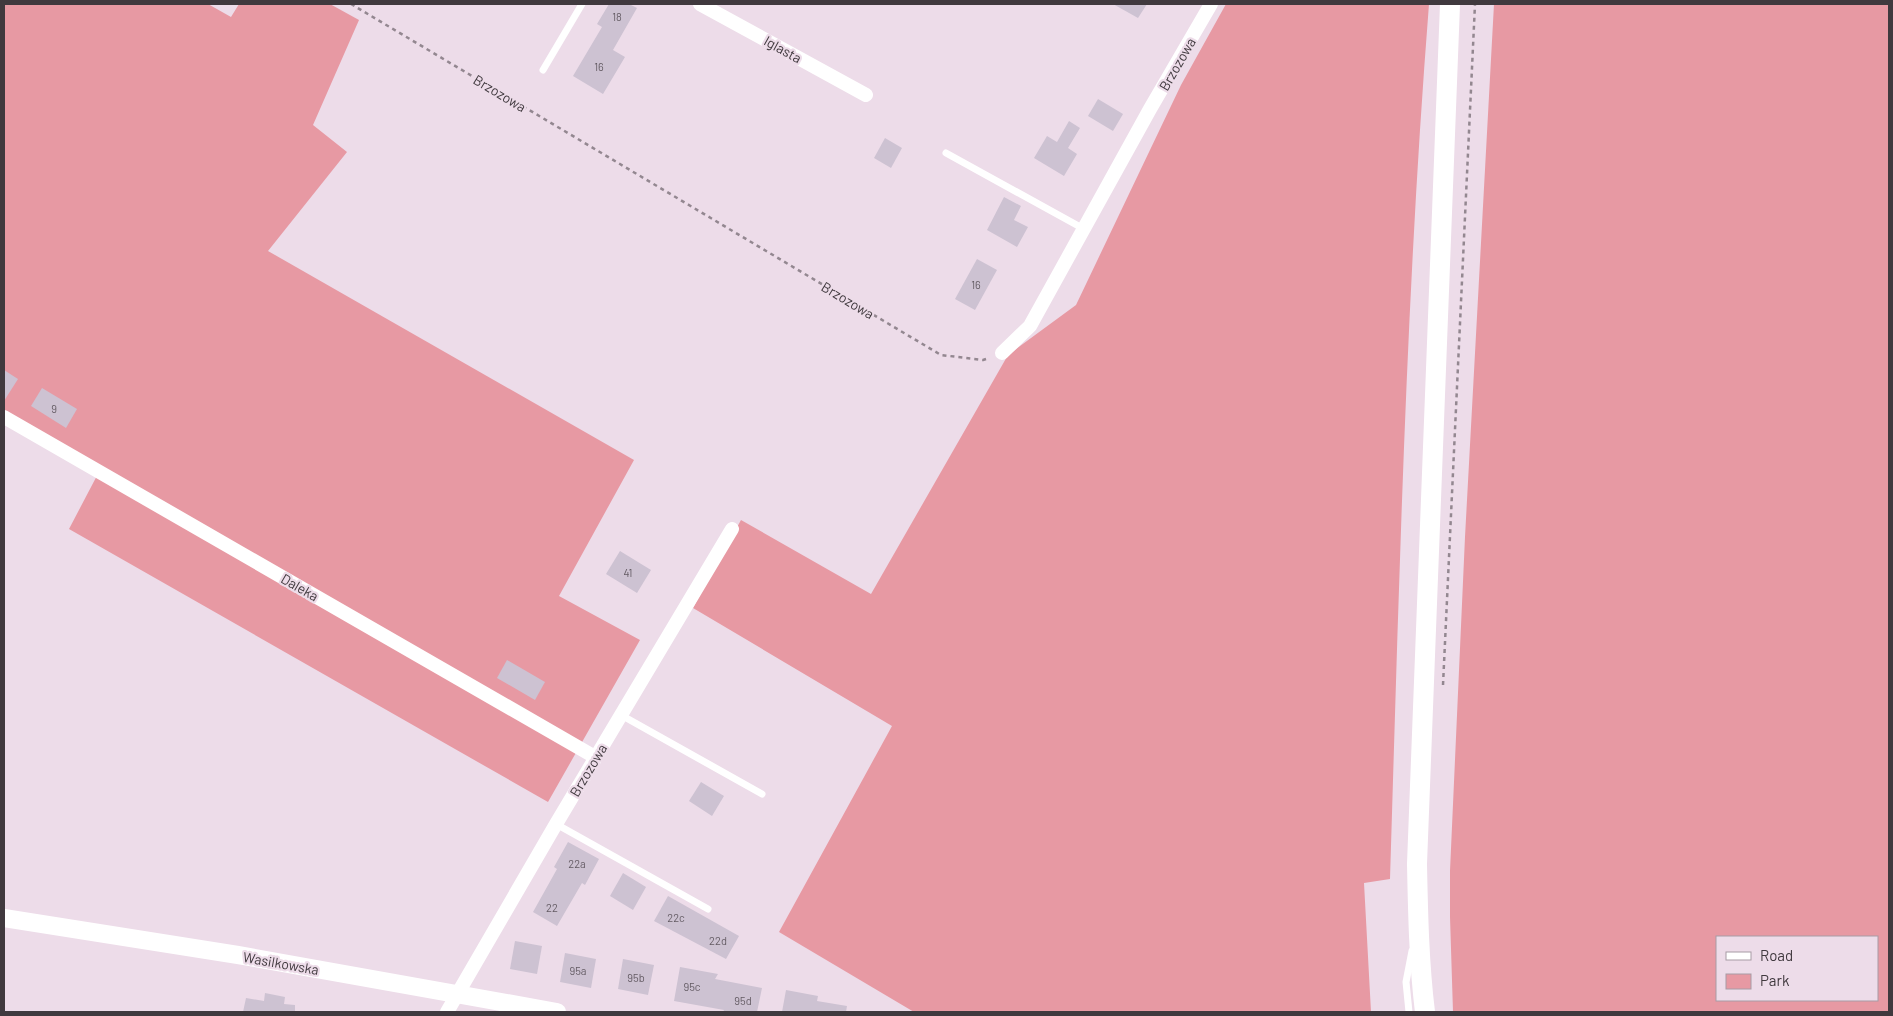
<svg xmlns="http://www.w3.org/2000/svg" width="1893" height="1016" viewBox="0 0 1893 1016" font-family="Barlow,sans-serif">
  <rect width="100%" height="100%" fill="#eddce9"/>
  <g fill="#e799a3" fill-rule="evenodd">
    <path d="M4 4H208L231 17 239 4H330L359 20 313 125 347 152 268 251 634 460 559 596 640 640 548 802 69 529 101 468 4 412Z"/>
    <path d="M1226 4H1429C1406 295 1399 587 1390 879L1364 883 1371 1012H914L779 932 892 726 693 608 741 520 871 594 1008 355 1076 305 1181 85Z"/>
    <path d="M1494 4H1889V1012H1453L1450 917V871L1465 537ZM1877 937V1000H1717V937Z"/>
  </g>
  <g fill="#cdc2d2">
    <path d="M609 4H629L637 8 613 50 625 57 603 94 573 76 602 27 597 24Z"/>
    <path d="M1113 4H1147L1138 18Z"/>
    <path d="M1098 99 1123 114 1113 131 1088 116Z"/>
    <path d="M1069 121 1080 128 1068 148 1077 154 1064 176 1034 158 1047 136 1057 142Z"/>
    <path d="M885 138 902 148 891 168 874 158Z"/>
    <path d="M1004 197 1021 206 1014 220 1028 227 1017 247 987 230Z"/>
    <path d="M977 259 997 270 975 310 955 299Z"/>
    <path d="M4 370 18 379 4 401Z"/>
    <path d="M42 388 77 409 66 428 31 406Z"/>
    <path d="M620 551 651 570 637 593 606 574Z"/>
    <path d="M507 660 545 682 535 700 497 678Z"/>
    <path d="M701 782 724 796 712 816 689 801Z"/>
    <path d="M568 842 599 859 585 885 582 883 557 926 533 912 557 869 554 867Z"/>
    <path d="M623 873 646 887 633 910 610 896Z"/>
    <path d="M668 896 739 936 726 959 654 921Z"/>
    <path d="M515 941 542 946 537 974 510 969Z"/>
    <path d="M565 953 596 959 591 988 560 982Z"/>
    <path d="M623 959 654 965 648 995 618 989Z"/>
    <path d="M680 967 718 974 715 979 762 988 757 1012H723L724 1010 674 1001Z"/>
    <path d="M786 990 818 996 817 1001 847 1006 846 1012H782Z"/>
    <path d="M265 993 285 997 284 1004 295 1005V1012H243L246 998 264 1001Z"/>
  </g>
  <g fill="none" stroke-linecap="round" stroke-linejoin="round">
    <g stroke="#938790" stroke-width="2.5" stroke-dasharray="4 4" stroke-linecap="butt">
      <path d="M351 4 941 355 983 360 989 358"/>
      <path d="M1443 685 1475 4"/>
    </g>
    <g stroke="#fff" stroke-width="7">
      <path d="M543 70 582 4"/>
      <path d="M946 153 1084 229"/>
      <path d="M621 715 762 794"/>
      <path d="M556 824 708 909"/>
      <path d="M1409 1012 1406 982 1412 951"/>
    </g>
    <g stroke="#fff" stroke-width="14">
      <path d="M700 4 866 95"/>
      <path d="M1002 353 1030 326 1150 109 1211 4"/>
      <path d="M4 417 595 757"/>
      <path d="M447 1012 556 824 732 529"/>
    </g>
    <path stroke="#fff" stroke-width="18" d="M4 918 238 955 557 1012"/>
    <path stroke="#fff" stroke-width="20" d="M1425 1012C1419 963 1418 914 1417 864L1450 4"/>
  </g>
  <g text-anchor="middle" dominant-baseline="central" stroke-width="4.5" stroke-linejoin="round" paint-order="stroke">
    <g font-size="11" fill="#635b63">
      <text x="617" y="16">18</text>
      <text x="599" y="66">16</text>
      <text x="976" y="284">16</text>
      <text x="54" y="408">9</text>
      <text x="628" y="572">41</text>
      <text x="577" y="863">22a</text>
      <text x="552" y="907">22</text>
      <text x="676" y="917">22c</text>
      <text x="718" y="940">22d</text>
      <text x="578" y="970">95a</text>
      <text x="636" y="977">95b</text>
      <text x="692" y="986">95c</text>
      <text x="743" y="1000">95d</text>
    </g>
    <g font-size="14" fill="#40393e" stroke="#eddce9">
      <text transform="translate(783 49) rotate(29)">Iglasta</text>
      <text transform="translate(1177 64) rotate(-60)">Brzozowa</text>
      <text transform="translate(500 93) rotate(31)">Brzozowa</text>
      <text transform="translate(848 300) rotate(31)">Brzozowa</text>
      <text transform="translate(300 587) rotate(30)">Daleka</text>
      <text transform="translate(588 770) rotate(-59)">Brzozowa</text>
      <text transform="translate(281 963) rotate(10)">Wasilkowska</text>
    </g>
  </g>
  <rect width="1893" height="1016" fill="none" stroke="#40393e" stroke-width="10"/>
  <rect x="1716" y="936" width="162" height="65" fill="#eddce9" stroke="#a89ba5"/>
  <rect x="1726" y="952" width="25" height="8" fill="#ffffff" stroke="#a89ba5"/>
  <text x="1760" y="961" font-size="15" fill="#40393e">Road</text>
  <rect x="1726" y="974" width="25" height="15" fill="#e799a3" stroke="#a89ba5"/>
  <text x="1760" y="986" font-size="15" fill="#40393e">Park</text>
</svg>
